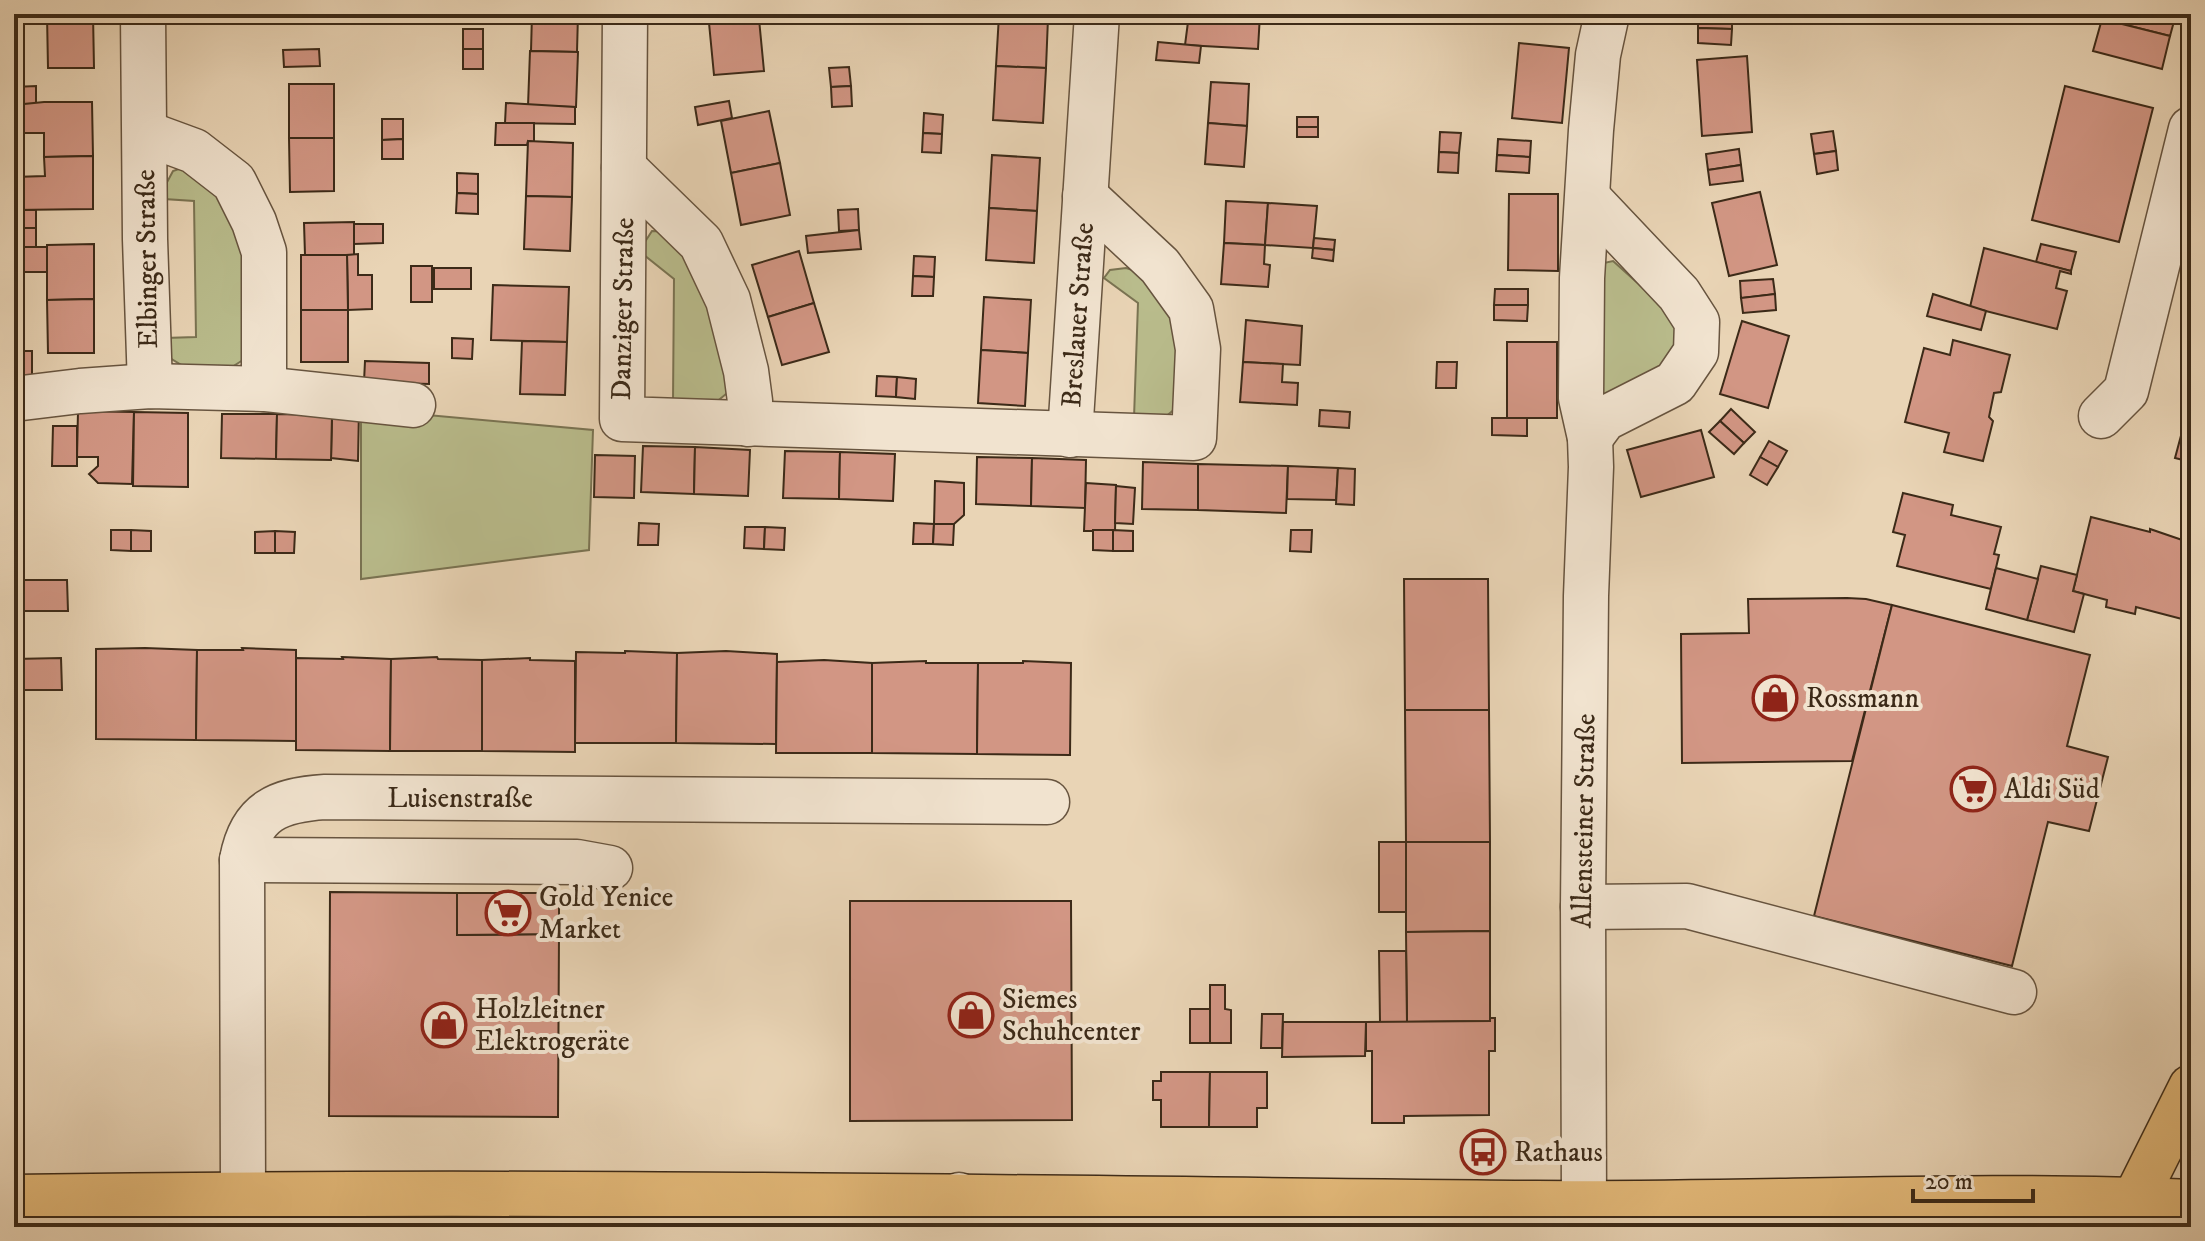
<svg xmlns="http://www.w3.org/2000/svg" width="2205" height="1241" viewBox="0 0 2205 1241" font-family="'IM FELL DW Pica',serif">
  <rect width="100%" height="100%" fill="#e9d4b5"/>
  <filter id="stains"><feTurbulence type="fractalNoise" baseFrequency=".0025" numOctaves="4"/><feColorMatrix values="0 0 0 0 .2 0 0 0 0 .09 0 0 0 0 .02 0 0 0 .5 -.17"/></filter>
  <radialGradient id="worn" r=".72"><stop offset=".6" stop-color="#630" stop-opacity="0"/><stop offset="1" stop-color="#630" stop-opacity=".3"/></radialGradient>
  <g fill="#b9bc8c" stroke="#7a7352" stroke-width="2">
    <path d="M190 165 226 193 249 255 246 358 232 367 188 369 170 358 165 338 196 337 194 201 164 199 165 186 173 171Z"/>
    <path d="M652 231 676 232 693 254 731 390 715 403 673 402 674 279 639 251Z"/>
    <path d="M1613 261 1671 313 1678 339 1668 365 1610 397 1598 396 1599 264Z"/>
    <path d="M1126 268 1149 275 1180 314 1176 408 1164 418H1134L1138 303 1104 278 1110 270Z"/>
    <path d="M361 409 593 430 589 550 361 579Z"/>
  </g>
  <g fill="#d29684" stroke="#3c2a18" stroke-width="2">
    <path d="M93 14 94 68H48L47 15Z"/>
    <rect x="241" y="14" width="45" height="6"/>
    <path d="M532 14H578L577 52 531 51Z"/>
    <path d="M708 14H758L759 19 709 23Z"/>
    <path d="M1189 14H1260L1258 49 1185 45Z"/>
    <path d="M1514 14H1547L1546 23 1513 17Z"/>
    <path d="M1698 14H1732V29L1698 28Z"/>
    <path d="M2103 14H2176L2170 36 2102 19Z"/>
    <path d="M999 15 1048 18 1046 68 996 66Z"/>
    <path d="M759 19 764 71 714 75 709 23Z"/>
    <path d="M2102 19 2170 36 2162 69 2093 51Z"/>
    <path d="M1698 28 1732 29 1731 45 1698 43Z"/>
    <rect x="463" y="29" width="20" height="20"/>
    <path d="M1158 42 1201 46 1199 63 1156 60Z"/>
    <path d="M1519 43 1569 48 1562 123 1512 118Z"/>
    <path d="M319 49 320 66 284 67 283 50Z"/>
    <rect x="463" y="49" width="20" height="20"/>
    <path d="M530 51 578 52 576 107 528 106Z"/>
    <path d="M1747 56 1752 132 1702 136 1697 60Z"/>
    <path d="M996 66 1046 68 1043 123 993 120Z"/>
    <path d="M849 67 851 86 831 87 829 68Z"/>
    <path d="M1211 82 1249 84 1247 126 1208 123Z"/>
    <rect x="289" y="84" width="45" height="54"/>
    <path d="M36 86V104L14 105V87Z"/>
    <path d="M851 86 852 106 832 107 831 87Z"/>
    <path d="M2065 86 2153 108 2119 242 2032 220Z"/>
    <path d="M729 101 732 118 698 125 695 107Z"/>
    <path d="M44 102H92L93 156 44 157V133H14V105Z"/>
    <path d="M506 103 575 107V124L505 123Z"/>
    <path d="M769 111 780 163 731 173 721 121Z"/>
    <path d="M924 113 943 115 942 134 923 133Z"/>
    <rect x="1297" y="117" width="21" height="10"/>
    <path d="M382 119H403V139L382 140Z"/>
    <path d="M496 123H534V142L528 141 527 145H495Z"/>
    <path d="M1208 123 1247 126 1244 167 1205 164Z"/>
    <rect x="1297" y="127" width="21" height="10"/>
    <path d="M1833 131 1836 151 1814 154 1811 134Z"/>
    <path d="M1440 132 1461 133 1459 153 1439 152Z"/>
    <path d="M923 133 942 134 941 153 922 152Z"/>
    <path d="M289 138H334V191L290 192Z"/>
    <path d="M403 139V159H382V140Z"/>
    <path d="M1498 139 1531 141 1530 157 1497 155Z"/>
    <path d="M528 141 573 143 572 197 526 196Z"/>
    <path d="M1739 149 1741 165 1708 170 1706 154Z"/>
    <path d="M1836 151 1838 170 1817 174 1814 154Z"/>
    <path d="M1439 152 1459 153 1458 173 1438 172Z"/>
    <path d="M992 155 1040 158 1037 211 989 208Z"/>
    <path d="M1497 155 1530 157 1529 173 1496 171Z"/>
    <path d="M93 156V209L14 210V177L45 176 44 157Z"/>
    <path d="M780 163 790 215 741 225 731 173Z"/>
    <path d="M1741 165 1743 181 1710 185 1708 170Z"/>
    <path d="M457 173 478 174V194L457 193Z"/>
    <path d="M1760 192 1777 265 1729 276 1712 203Z"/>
    <path d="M457 193 478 194V214L456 213Z"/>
    <path d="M1509 194H1558V271L1508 270Z"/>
    <path d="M526 196 572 197 570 251 524 249Z"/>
    <path d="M1226 201 1268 203 1265 245 1224 243Z"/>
    <path d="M1268 203 1317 206 1313 248 1265 245Z"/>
    <path d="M989 208 1037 211 1034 263 986 260Z"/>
    <path d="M858 209 859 230 839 231 838 210Z"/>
    <rect x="14" y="210" width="22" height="18"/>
    <path d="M354 222V255H305L304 223Z"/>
    <path d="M354 224H383V243L354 244Z"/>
    <rect x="14" y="228" width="22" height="19"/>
    <path d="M859 230 861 249 808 253 806 236Z"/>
    <path d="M1314 238 1335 240 1334 250 1313 248Z"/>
    <path d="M1224 243 1265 245 1264 264 1270 265 1268 287 1221 284Z"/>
    <path d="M94 244V299L47 300V245Z"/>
    <path d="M2041 244 2076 252 2071 271 2036 262Z"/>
    <rect x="14" y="247" width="33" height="25"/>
    <path d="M1313 248 1334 250 1333 261 1312 258Z"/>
    <path d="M1984 248 2071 271V274L2060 271 2056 288 2067 291 2057 329 1970 307Z"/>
    <path d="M799 251 814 303 768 317 752 265Z"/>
    <path d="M358 254V275H372V309L348 310 347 255Z"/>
    <path d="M301 255H347L348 310H301Z"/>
    <path d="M914 256 935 257 934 277 913 276Z"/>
    <rect x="411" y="266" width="21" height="36"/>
    <rect x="434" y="268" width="37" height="21"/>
    <path d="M913 276 934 277 933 296H912Z"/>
    <path d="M1773 279 1775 294 1741 298 1740 281Z"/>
    <path d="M493 285 569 287 567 342 491 340Z"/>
    <path d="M1495 289H1528V305H1494Z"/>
    <path d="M1775 294 1776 310 1743 313 1741 298Z"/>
    <path d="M1933 294 1986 311 1981 330 1927 316Z"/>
    <path d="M984 297 1031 300 1028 353 981 350Z"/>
    <path d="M94 299V353H48L47 300Z"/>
    <path d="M814 303 829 352 782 365 768 317Z"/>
    <path d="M1494 305H1528L1527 321 1494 320Z"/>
    <rect x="301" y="310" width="47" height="52"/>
    <path d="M1246 320 1302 326 1300 365 1243 362Z"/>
    <path d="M1742 321 1789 336 1768 408 1720 394Z"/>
    <path d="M452 338 473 339 472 359 452 358Z"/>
    <path d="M1953 340 2010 355 2001 392 1994 393 1989 417 1993 421 1983 461 1944 452 1949 433 1905 422 1924 348 1950 355Z"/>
    <path d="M522 341 567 342 565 395 520 394Z"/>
    <rect x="1507" y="342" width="50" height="76"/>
    <path d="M981 350 1028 353 1025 406 978 403Z"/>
    <path d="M14 351H32V385L14 387Z"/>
    <path d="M365 361 429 363V384L364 382Z"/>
    <path d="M1243 362 1283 364 1282 382 1298 383 1297 405 1240 402Z"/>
    <path d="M1437 362H1457L1456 388H1436Z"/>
    <path d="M877 376 897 377 896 397 876 396Z"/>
    <path d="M897 377 916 379 915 399 896 397Z"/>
    <path d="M359 408 358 461 331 458 332 415Z"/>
    <path d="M1731 409 1755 432 1744 443 1720 421Z"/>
    <path d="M1320 410 1350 412 1349 428 1319 426Z"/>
    <path d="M78 411 134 412 132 484 98 483 89 474 98 466V457H77Z"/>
    <path d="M134 412 188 413V487L133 486Z"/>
    <path d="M222 414H277L276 459 221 458Z"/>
    <path d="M277 414 332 415 331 460 276 459Z"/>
    <path d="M2186 417 2191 418V462L2175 458Z"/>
    <path d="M1492 418H1527V436L1492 435Z"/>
    <path d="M1720 421 1744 443 1734 454 1709 432Z"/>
    <path d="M53 426H77V466H52Z"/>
    <path d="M1701 430 1714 477 1641 497 1627 450Z"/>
    <path d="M1769 441 1787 451 1778 467 1760 457Z"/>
    <path d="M643 446 695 447 694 494 641 492Z"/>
    <path d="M695 447 750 450 748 496 694 494Z"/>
    <path d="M785 451 840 452 839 499 783 498Z"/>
    <path d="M840 452 895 454 893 501 839 499Z"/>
    <path d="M595 455 635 456 634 498 594 497Z"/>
    <path d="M977 457 1032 458 1031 506 976 504Z"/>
    <path d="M1760 457 1778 467 1767 485 1750 475Z"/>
    <path d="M1032 458 1086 460 1085 508 1031 506Z"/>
    <path d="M1143 462 1198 464V510L1142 509Z"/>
    <path d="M1198 464 1288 466 1286 513 1198 510Z"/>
    <path d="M1288 466 1338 468 1336 500 1287 499Z"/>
    <path d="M1338 468 1355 469 1354 505 1336 504Z"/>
    <path d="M935 481 964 483V515L954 524H934Z"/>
    <path d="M1086 483 1116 485 1115 531H1084Z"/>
    <path d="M1116 486 1135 488 1133 524 1115 523Z"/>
    <path d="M1903 493 1953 505 1951 515 2001 527 1994 554 1999 555 1991 589 1897 566 1905 535 1893 532Z"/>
    <path d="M2091 517 2150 532V529L2191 543V583L2182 619 2136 607 2135 614 2106 607 2107 600 2073 591Z"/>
    <path d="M639 523 659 524 658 545H638Z"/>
    <path d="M914 523 934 524 933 544H913Z"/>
    <path d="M934 524H954L953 545 933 544Z"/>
    <path d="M745 527H765L764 549 744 548Z"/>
    <path d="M765 527 785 528 784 550 764 549Z"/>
    <path d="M111 530H131V551L111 550Z"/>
    <path d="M131 530 151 531V551H131Z"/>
    <path d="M1093 530H1113V551L1093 550Z"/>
    <path d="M1113 530 1133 531V551H1113Z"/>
    <path d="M1291 530H1312L1311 552 1290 551Z"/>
    <path d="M275 531 295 532 294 553H275Z"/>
    <path d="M275 531V553H255V532Z"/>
    <path d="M2041 566 2077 575 2073 591 2084 594 2074 632 2027 620Z"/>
    <path d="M1996 568 2038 579 2027 620 1986 609Z"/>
    <path d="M1404 579H1488L1489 710H1405Z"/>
    <path d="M14 580H67L68 611H14Z"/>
    <path d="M1847 598 1866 599 1892 605 1852 761 1682 763 1681 634 1749 633 1748 599Z"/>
    <path d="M1892 605 2090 655 2067 746 2108 757 2089 831 2048 822 2012 966 1814 916Z"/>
    <path d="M145 648 197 650 196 740 96 739V649Z"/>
    <path d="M242 648 296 650V741L196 740 197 650H243Z"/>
    <path d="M625 651 677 653 676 743H575L576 652 625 653Z"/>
    <path d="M726 651 777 654 776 744 676 743 677 653Z"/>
    <path d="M342 657 391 659 390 751 296 750V658L343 659Z"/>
    <path d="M437 657 438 659 482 660V751H390L391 659Z"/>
    <path d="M61 658 62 690H14V659Z"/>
    <path d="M530 658V660L575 661V752L482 751V660Z"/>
    <path d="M824 660 872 663V753H776L777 662Z"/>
    <path d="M926 661V663H978L977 754 872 753V663Z"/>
    <path d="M1023 661 1071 663 1070 755 977 754 978 663H1023Z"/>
    <path d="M1405 710H1489L1490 842H1406Z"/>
    <rect x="1379" y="842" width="27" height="70"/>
    <path d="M1406 842H1490V931L1406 932Z"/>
    <path d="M330 892 457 893V935L559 934 558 1117 329 1116Z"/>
    <path d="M457 893H559V934L457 935Z"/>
    <path d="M850 901H1071L1072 1120 850 1121Z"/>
    <path d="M1490 931V1021L1407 1022 1406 932Z"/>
    <path d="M1379 951H1406L1407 1022H1380Z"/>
    <path d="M1210 985H1225V1009L1231 1010V1043H1210Z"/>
    <rect x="1190" y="1009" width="20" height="34"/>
    <path d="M1262 1014H1283L1282 1048H1261Z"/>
    <path d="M1490 1018H1495V1051H1489V1115L1404 1116V1123H1372V1051H1366V1022L1490 1021Z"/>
    <path d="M1283 1022H1366L1365 1056 1282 1057Z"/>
    <path d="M1161 1072H1210L1209 1127H1161V1100H1153V1081H1161Z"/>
    <path d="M1210 1072H1267V1108H1257V1127H1209Z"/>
  </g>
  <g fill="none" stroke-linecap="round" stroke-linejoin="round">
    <g stroke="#67543f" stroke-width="47">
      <g id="minor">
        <path d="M143 14 145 239 150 386"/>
        <path d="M625 14 622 419 1194 438 1198 349 1191 309 1160 266 1085 196"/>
        <path d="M624 168 701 243 728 300 746 371 750 401 748 424"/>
        <path d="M1588 198 1679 294 1697 322 1696 352 1675 383 1604 419 1590 438"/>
        <path d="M264 389 413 405"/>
        <path d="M14 399 80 391 150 386 264 389V252L254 222 234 182 194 151 145 133"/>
        <path d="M2101 416 2126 391 2191 129"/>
        <path d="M1070 435 1097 14"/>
        <path d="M242 860 577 862 610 868"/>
        <path d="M1583 907 1687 906 2014 992"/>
        <path d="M243 1195 242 860C251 811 278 800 325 797L1047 802"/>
        <path d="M1584 1204 1583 907 1586 596 1591 467 1590 438 1581 398 1582 278 1591 130 1598 55 1607 14"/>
        <path d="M959 1227V1195"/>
      </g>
    </g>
    <g stroke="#3c2a18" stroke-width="47">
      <g id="major">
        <path d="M14 1197C521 1189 1028 1198 1535 1203 1753 1205 1973 1192 2191 1202"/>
        <path d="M2122 1225 2191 1087"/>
      </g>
    </g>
    <use href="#minor" stroke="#f1e3cf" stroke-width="44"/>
    <use href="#major" stroke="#e4ba7a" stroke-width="44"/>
  </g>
  <defs>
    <g id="shop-ring" transform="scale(2.3)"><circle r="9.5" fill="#f1e3cf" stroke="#8f2418" stroke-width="1.5"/><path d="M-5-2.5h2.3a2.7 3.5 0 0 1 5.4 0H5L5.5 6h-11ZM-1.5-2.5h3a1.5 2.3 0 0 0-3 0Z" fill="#8f2418"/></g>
    <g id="supermarket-ring" transform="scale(2.3)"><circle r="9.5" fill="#f1e3cf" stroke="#8f2418" stroke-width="1.5"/><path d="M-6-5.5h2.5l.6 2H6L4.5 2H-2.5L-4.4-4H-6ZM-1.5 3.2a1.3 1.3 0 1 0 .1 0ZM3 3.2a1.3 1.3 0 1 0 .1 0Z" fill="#8f2418"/></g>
    <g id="bus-ring" transform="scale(2.3)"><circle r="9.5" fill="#f1e3cf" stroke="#8f2418" stroke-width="1.5"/><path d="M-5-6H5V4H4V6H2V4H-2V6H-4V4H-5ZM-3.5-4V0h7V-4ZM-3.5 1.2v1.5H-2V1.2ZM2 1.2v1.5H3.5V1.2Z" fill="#8f2418"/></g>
  </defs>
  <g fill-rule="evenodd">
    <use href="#shop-ring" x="1775" y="698"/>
    <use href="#supermarket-ring" x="1973" y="789"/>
    <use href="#supermarket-ring" x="508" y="913"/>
    <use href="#shop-ring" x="971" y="1015"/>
    <use href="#shop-ring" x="444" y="1025"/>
    <use href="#bus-ring" x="1483" y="1152"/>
  </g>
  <g text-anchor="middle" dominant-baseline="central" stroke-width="8" stroke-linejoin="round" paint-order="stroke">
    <g font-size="28" fill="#3c2a18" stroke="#f1e3cf">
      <text transform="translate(147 259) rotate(-91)">Elbinger Straße</text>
      <text transform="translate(623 309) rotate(-89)">Danziger Straße</text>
      <text transform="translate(1078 315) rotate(-86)">Breslauer Straße</text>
      <text x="460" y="798">Luisenstraße</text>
      <text transform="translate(1584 821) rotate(-89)">Allensteiner Straße</text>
    </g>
    <g font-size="28" fill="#3c2a18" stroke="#f1e3cf" text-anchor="start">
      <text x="1806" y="698">Rossmann</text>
      <text x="2004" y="789">Aldi Süd</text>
      <text x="539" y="897">Gold Yenice<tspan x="539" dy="32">Market</tspan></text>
      <text x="1002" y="999">Siemes<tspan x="1002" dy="32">Schuhcenter</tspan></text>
      <text x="475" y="1009">Holzleitner<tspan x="475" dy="32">Elektrogeräte</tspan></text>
      <text x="1514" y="1152">Rathaus</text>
    </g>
  </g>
  <rect width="2205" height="1241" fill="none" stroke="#e9d4b5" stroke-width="48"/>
  <rect x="16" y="16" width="2173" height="1209" fill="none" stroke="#3c2a18" stroke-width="4"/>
  <rect x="24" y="24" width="2157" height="1193" fill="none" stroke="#3c2a18" stroke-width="2"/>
  <path d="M1913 1189v12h120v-12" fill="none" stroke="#3c2a18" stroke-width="4"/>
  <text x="1925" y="1189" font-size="24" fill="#3c2a18" stroke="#f1e3cf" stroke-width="6" paint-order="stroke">20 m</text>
  <rect width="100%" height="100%" filter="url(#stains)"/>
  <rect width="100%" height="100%" fill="url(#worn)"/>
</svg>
